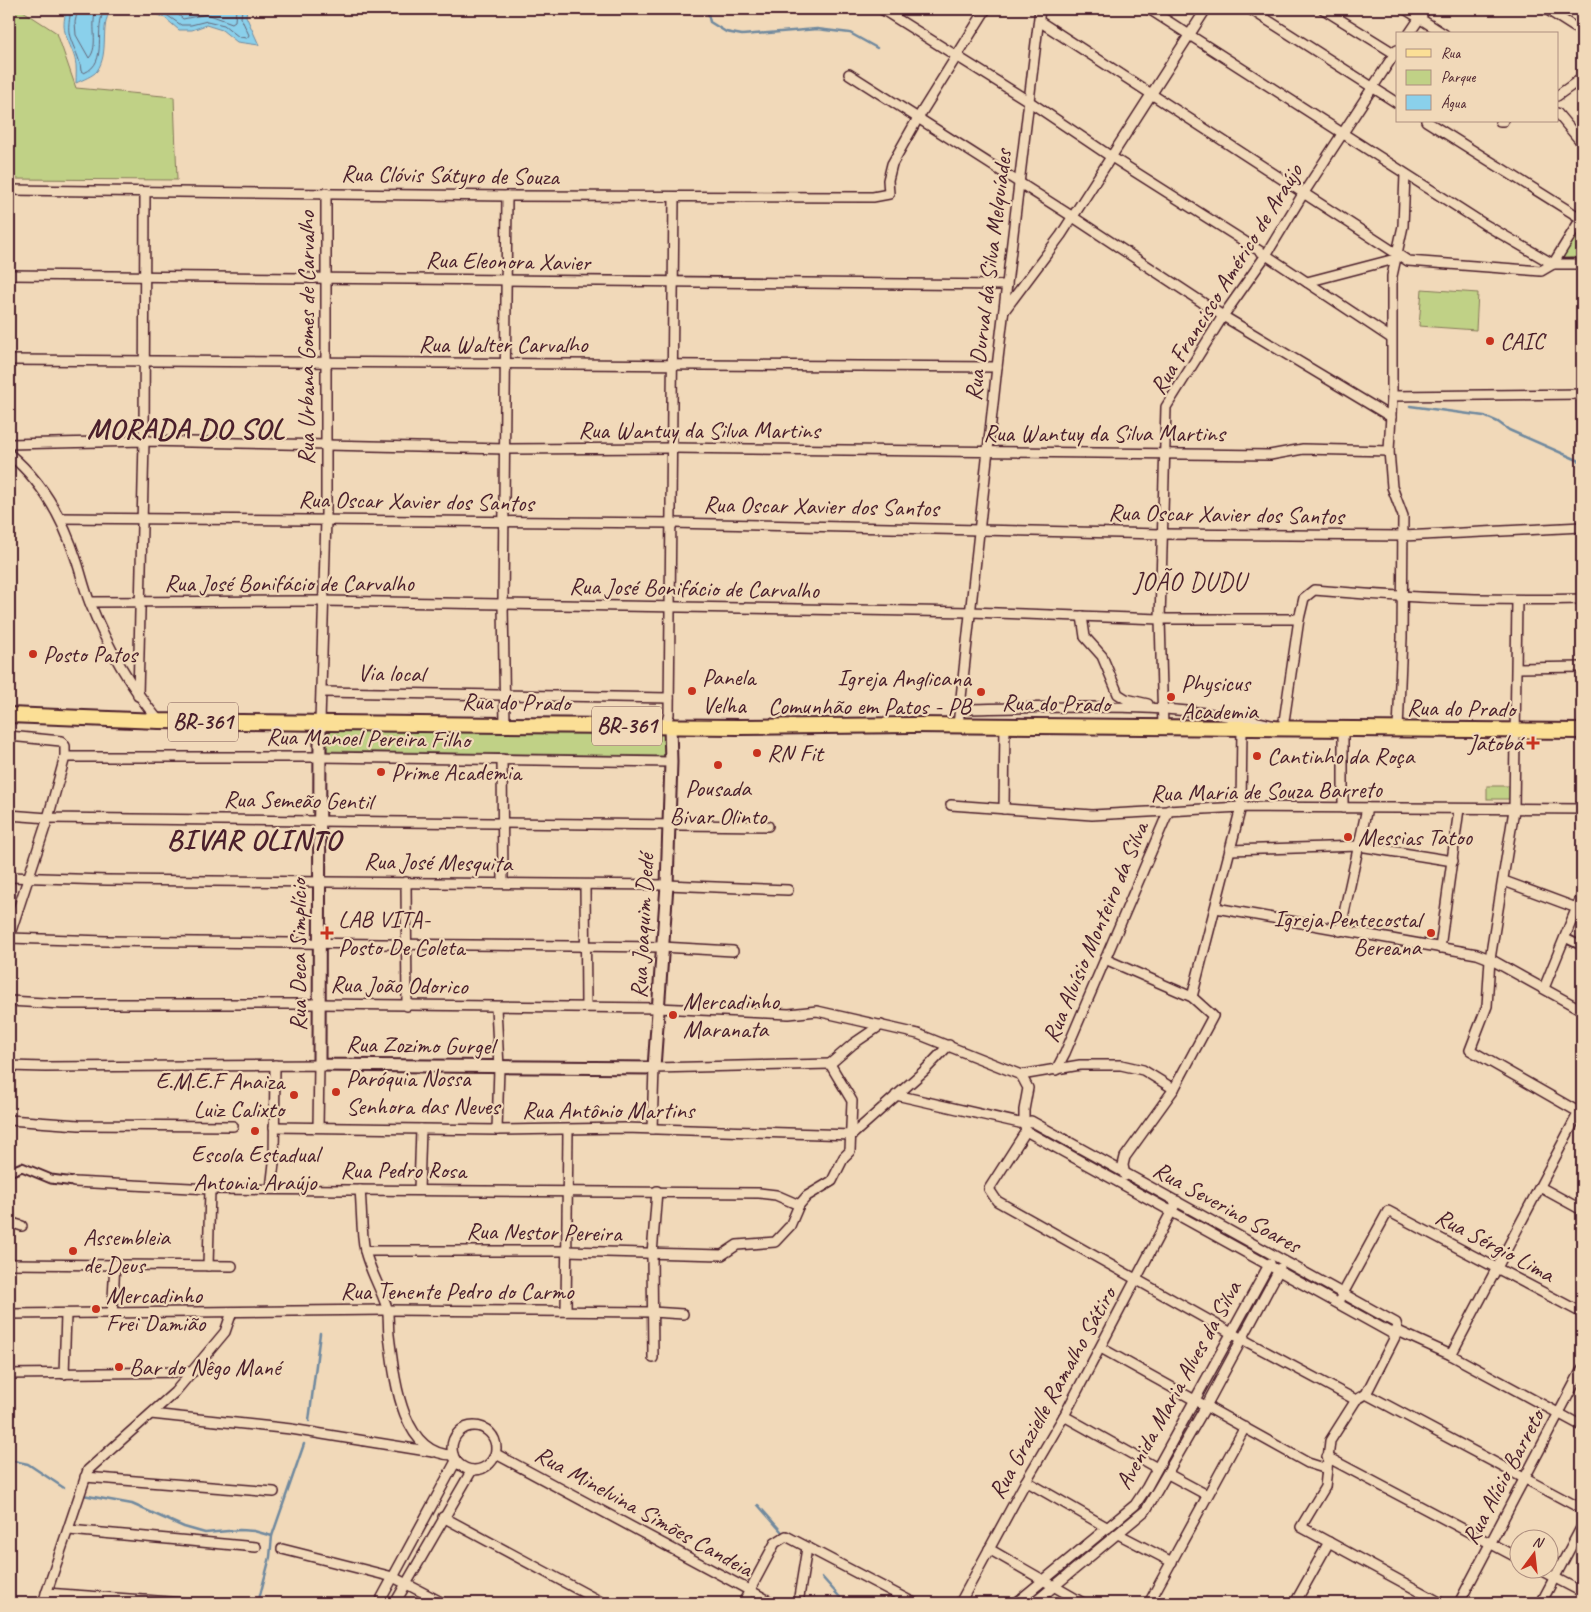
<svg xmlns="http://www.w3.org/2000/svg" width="1591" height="1612" viewBox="0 0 1591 1612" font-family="Caveat,sans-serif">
  <rect width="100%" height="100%" fill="#f1d9b9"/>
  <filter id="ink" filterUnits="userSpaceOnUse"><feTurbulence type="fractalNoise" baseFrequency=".02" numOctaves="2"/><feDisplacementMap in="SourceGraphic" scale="10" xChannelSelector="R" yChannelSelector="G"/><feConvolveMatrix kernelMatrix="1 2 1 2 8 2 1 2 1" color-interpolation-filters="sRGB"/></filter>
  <g filter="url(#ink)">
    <g fill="#c0d186" stroke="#857858">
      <path d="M9 9H20L57 33 76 88 174 97 177 180 9 179Z"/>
      <path d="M1582 222V257L1561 258Z"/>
      <path d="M1422 289 1478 293 1476 330 1419 326Z"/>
      <path d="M327 727 665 733V756L327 751Z"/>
      <rect x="1487" y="786" width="22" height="13"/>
    </g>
    <g fill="#8ad0eb" stroke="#70899e">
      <path d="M67 9H111C99 28 110 52 97 71 93 76 82 80 76 83 76 76 77 66 75 59 69 38 59 32 67 9Z"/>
      <path d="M147 9H247L246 16 259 45 237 42 222 30 206 25 192 30H179L165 18Z"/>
    </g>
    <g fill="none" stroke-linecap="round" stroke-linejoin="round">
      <g stroke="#646678" stroke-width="1">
        <path d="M71 9C70 19 67 27 70 37 74 50 80 57 81 71L84 73C110 62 92 29 105 9"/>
        <path d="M78 9 75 22 76 35 89 58C100 46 89 23 97 9"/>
        <path d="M158 9 181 25H191L207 21 224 25 239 37 247 38 249 35 241 18 242 9"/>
        <path d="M172 9 183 19 207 14 232 23 235 21 236 9"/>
      </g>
      <g stroke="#70899e" stroke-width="2.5">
        <path d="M707 9 710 22 726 32 742 35 817 29 850 33 877 48"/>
        <path d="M1410 406 1484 416 1498 422 1509 430 1582 462"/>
        <path d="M309 1421 320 1333"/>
        <path d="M9 1460 28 1464 64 1488"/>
        <path d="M83 1495 132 1504 184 1527 205 1533 240 1530 254 1531 272 1536"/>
        <path d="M758 1505 781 1531"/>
        <path d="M822 1577 845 1603"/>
        <path d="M258 1603 270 1557 272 1536 304 1444"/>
      </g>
      <g stroke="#4a1f2b" stroke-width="11">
        <g id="pedestrian">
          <path d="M1565 938 1582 946"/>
          <path d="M9 1172 22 1167 51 1179 74 1182"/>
        </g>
      </g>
      <g stroke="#4a1f2b" stroke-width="12">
        <g id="minor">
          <path d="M1149 9 1484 224 1553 264H1582"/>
          <path d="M1250 9 1397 103"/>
          <path d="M1323 9 1397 55"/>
          <path d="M1405 9 1444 34"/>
          <path d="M1546 9 1582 32"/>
          <path d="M883 10 1030 102 1110 156 1266 255 1391 338"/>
          <path d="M1039 21 1408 261 1541 271 1553 264 1582 217"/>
          <path d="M1409 34 1426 9"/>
          <path d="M849 74 1073 217 1223 316 1391 417"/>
          <path d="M1557 96 1582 78"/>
          <path d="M1557 113 1582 143"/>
          <path d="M1426 121 1582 219"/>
          <path d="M1500 121H1503"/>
          <path d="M9 190 507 196 873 197 889 194 888 180 892 164 918 118 986 9"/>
          <path d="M9 275 1007 285"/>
          <path d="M1307 282 1395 259"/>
          <path d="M1004 311 1061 235 1206 9"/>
          <path d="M9 360 997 367"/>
          <path d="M1392 396 1582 394"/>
          <path d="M9 444 144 441 506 449 672 448 1270 455 1303 449 1389 451"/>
          <path d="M9 454C42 481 63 519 76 559 81 573 84 588 90 603 107 646 129 685 159 721"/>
          <path d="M60 518 672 523 1162 534 1403 536 1582 527"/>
          <path d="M1517 600 1514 810 1490 959 1487 1006 1470 1050 1582 1114"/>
          <path d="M90 602 323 601 971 612 1160 619H1299"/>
          <path d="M1082 616 1085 637 1102 656 1118 694 1126 699 1148 704"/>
          <path d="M1517 668 1582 667"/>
          <path d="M322 692 669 698"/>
          <path d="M138 696 144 441 145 192"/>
          <path d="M959 709C1067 708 1178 699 1283 728L1299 619 1304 598 1314 590C1404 598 1492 601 1582 599"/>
          <path d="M320 722 326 519V193"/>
          <path d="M505 725 503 605 507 196"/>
          <path d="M958 725 997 367 1040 9"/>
          <path d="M660 726 667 721 669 714 674 197"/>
          <path d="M1163 727 1160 619 1166 407 1223 316 1266 255 1303 194 1397 50"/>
          <path d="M1398 729 1402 638 1403 516 1392 487 1389 451 1392 396V276L1403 226 1405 174"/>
          <path d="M9 736 61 741 65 746V757L48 818 9 937"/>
          <path d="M65 757H320L671 762"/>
          <path d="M502 759 503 883"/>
          <path d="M951 805 1092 815 1241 807 1582 809"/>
          <path d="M1343 808V729"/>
          <path d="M1004 809 1005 725"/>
          <path d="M9 815 48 818 768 826"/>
          <path d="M1230 850 1359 846 1453 861"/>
          <path d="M9 877 107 880 667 885 788 890"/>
          <path d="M1504 881 1582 910"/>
          <path d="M406 882 407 1006"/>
          <path d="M585 885 586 1007"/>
          <path d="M1216 908 1477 954 1490 959 1582 1010"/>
          <path d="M1340 931 1367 808"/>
          <path d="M9 938 106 941 662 947 733 951"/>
          <path d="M1440 948 1459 809"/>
          <path d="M1105 959 1192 997 1213 1016 1174 1089 1125 1157 1123 1165 1125 1176"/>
          <path d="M1544 988 1582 895"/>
          <path d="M1192 997 1241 807 1242 728"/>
          <path d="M9 1001 62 1004H319L658 1008 789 1014 817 1011 918 1034 1021 1075 1080 1065H1121L1143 1070 1174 1089"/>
          <path d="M496 1007 499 1068 497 1130"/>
          <path d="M830 1064 853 1044 881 1025"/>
          <path d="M9 1066 45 1067 319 1065 318 1127"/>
          <path d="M1056 1070 1065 1053 1169 810"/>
          <path d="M896 1095 1024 1124V1110L1028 1088 1021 1075"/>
          <path d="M9 1120 79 1125 233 1126"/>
          <path d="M274 1127 497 1130 625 1128 852 1135 924 1071 949 1045"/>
          <path d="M652 1129 654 1068 830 1064"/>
          <path d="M1026 1131 1391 1333 1398 1331 1451 1355 1582 1426"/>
          <path d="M1026 1131 989 1189 997 1201 1242 1339 1356 1400"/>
          <path d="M1026 1131 1024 1124 1031 1121 1396 1323 1398 1331"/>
          <path d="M74 1182 210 1189 759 1193 776 1195 799 1205"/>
          <path d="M1540 1187 1582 1210"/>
          <path d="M271 1189 274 1163 275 1065"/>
          <path d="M360 1190C362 1210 361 1232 365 1251 370 1271 381 1289 387 1308 389 1316 388 1326 389 1335 394 1373 400 1455 453 1455"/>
          <path d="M419 1190 421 1129"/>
          <path d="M9 1222 22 1226"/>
          <path d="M365 1251H566L722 1255 737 1245 775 1242 790 1226 799 1205 807 1196 832 1181 844 1157 850 1151 852 1101 830 1064"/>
          <path d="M9 1264 232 1266"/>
          <path d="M208 1266 210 1189"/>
          <path d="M1341 1297 1388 1211 1582 1313"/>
          <path d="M566 1311 568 1130"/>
          <path d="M9 1314 387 1310 652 1312 683 1314"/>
          <path d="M112 1315 115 1264"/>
          <path d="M1398 1331 1366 1394 1356 1400 1330 1441 1325 1487 1301 1527 1441 1603"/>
          <path d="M1101 1348 1308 1463 1327 1469"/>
          <path d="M1451 1355 1579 1112"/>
          <path d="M653 1358 652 1254 657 1191"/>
          <path d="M9 1374 193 1372"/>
          <path d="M64 1374 66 1315"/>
          <path d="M1366 1394 1582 1509"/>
          <path d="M151 1414 291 1429 433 1452"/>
          <path d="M1064 1416 1157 1468"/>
          <circle cx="474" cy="1448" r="22"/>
          <path d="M496 1454 773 1603"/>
          <path d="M1327 1457 1518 1558"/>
          <path d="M1168 1474 1207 1495"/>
          <path d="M85 1477 274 1492"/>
          <path d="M1026 1481 1108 1528"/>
          <path d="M443 1517 603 1603"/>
          <path d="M69 1530 256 1547"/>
          <path d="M1118 1534 1172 1562"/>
          <path d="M282 1549 393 1577 443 1603"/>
          <path d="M989 1549 1083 1603"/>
          <path d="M1540 1570 1582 1592"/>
          <path d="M46 1593 185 1603"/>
          <path d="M43 1603 88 1470 175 1392 225 1332 232 1312"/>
          <path d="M379 1603 456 1461"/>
          <path d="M395 1603 472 1470"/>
          <path d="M743 1603 775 1543 786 1536 914 1603"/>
          <path d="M798 1603 807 1548"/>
          <path d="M960 1603 1026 1481 1064 1416 1177 1201"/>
          <path d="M1016 1603 1135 1505 1147 1487 1270 1263"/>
          <path d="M1034 1603 1146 1510 1206 1406 1280 1268"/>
          <path d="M1149 1603 1245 1427"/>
          <path d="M1295 1603 1329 1542"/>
          <path d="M1459 1603 1582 1369"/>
          <path d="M1541 1603 1582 1526"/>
        </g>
      </g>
      <g stroke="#4a1f2b" stroke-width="15">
        <path id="tertiary" d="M320 722 319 1065 654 1068 667 885 671 762 670 726"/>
      </g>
      <g stroke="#4a1f2b" stroke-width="18">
        <path id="primary" d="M9 715 159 721 505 725 739 727 913 725 1582 731"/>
      </g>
      <use href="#pedestrian" stroke="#f1d9b9" stroke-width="7"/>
      <use href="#minor" stroke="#f1d9b9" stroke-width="9"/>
      <use href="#tertiary" stroke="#f1d9b9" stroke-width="11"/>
      <use href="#primary" stroke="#fbdf96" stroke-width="14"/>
    </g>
  </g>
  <g fill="#c8321e" stroke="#f1d9b9" stroke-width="2">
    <circle cx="1490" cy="341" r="5"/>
    <circle cx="33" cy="654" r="5"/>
    <circle cx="692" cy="691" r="5"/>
    <circle cx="981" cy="692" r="5"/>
    <circle cx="1171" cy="697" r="5"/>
    <path d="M1530.5 735.5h5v5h5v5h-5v5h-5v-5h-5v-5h5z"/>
    <circle cx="757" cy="753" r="5"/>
    <circle cx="1257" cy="756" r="5"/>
    <circle cx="718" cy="765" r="5"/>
    <circle cx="381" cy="772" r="5"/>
    <circle cx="1348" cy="837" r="5"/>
    <path d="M324.5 925.5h5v5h5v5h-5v5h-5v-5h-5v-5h5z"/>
    <circle cx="1431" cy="933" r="5"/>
    <circle cx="673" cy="1015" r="5"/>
    <circle cx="336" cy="1092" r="5"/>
    <circle cx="294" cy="1095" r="5"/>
    <circle cx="255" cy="1131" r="5"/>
    <circle cx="73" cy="1251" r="5"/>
    <circle cx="96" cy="1309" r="5"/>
    <circle cx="119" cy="1367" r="5"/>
  </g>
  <g text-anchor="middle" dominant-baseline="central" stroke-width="4.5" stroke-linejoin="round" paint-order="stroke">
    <g fill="#f1d9b9" stroke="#7c5756" stroke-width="1">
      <rect x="168" y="702.5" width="70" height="39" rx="4"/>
      <rect x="592" y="706.5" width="70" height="39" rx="4"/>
    </g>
    <g font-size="22" font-weight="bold" fill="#4a1f2b">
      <text x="203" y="722">BR-361</text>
      <text x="627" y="726">BR-361</text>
    </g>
    <g font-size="24" fill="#4a1f2b" stroke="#f1d9b9">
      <text transform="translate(450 175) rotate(1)">Rua Clóvis Sátyro de Souza</text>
      <text transform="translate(508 261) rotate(1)">Rua Eleonora Xavier</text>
      <text transform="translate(988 275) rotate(-83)">Rua Durval da Silva Melquíades</text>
      <text transform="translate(1226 279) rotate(-58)">Rua Francisco Américo de Araújo</text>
      <text transform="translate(306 338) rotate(-90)">Rua Urbana Gomes de Carvalho</text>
      <text x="503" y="344">Rua Walter Carvalho</text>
      <text x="699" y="430">Rua Wantuy da Silva Martins</text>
      <text x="1104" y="433">Rua Wantuy da Silva Martins</text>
      <text transform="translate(416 501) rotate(1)">Rua Oscar Xavier dos Santos</text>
      <text transform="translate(821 506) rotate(1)">Rua Oscar Xavier dos Santos</text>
      <text transform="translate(1226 514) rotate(1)">Rua Oscar Xavier dos Santos</text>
      <text x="289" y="583">Rua José Bonifácio de Carvalho</text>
      <text transform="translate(694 588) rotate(1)">Rua José Bonifácio de Carvalho</text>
      <text transform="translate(391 673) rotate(1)">Via local</text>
      <text transform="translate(516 702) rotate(1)">Rua do Prado</text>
      <text transform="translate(1056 703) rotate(1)">Rua do Prado</text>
      <text transform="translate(1461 708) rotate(1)">Rua do Prado</text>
      <text transform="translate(368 738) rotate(1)">Rua Manoel Pereira Filho</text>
      <text transform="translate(1266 791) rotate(-1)">Rua Maria de Souza Barreto</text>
      <text transform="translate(298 800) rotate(1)">Rua Semeão Gentil</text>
      <text transform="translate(438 862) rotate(1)">Rua José Mesquita</text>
      <text transform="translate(642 926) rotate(-87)">Rua Joaquim Dedé</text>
      <text transform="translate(1095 932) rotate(-67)">Rua Aluísio Monteiro da Silva</text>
      <text transform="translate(298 955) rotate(-90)">Rua Deca Simplício</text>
      <text transform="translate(399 985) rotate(1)">Rua João Odorico</text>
      <text transform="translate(420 1045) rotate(1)">Rua Zozimo Gurgel</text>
      <text x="608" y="1110">Rua Antônio Martins</text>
      <text x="403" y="1170">Rua Pedro Rosa</text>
      <text transform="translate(1227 1207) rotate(29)">Rua Severino Soares</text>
      <text transform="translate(544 1232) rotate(1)">Rua Nestor Pereira</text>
      <text transform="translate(1495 1245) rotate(28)">Rua Sérgio Lima</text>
      <text x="457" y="1291">Rua Tenente Pedro do Carmo</text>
      <text transform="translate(1178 1385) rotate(-61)">Avenida Maria Alves da Silva</text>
      <text transform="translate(1052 1393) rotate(-61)">Rua Grazielle Ramalho Sátiro</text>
      <text transform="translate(1503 1477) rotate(-62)">Rua Alício Barreto</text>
      <text transform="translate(644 1511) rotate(29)">Rua Minelvina Simões Candeia</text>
    </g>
    <g font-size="24" fill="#4a1f2b" stroke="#f1d9b9" text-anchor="start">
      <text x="1500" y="341">CAIC</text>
      <text x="43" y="654">Posto Patos</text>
      <text x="702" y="677">Panela<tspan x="702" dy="28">Velha</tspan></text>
      <text x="971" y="678" text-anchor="end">Igreja Anglicana<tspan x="971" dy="28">Comunhão em Patos - PB</tspan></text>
      <text x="1181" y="683">Physicus<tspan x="1181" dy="28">Academia</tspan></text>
      <text x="1523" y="743" text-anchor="end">Jatobá</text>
      <text x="767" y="753">RN Fit</text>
      <text x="1267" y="756">Cantinho da Roça</text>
      <text x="391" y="772">Prime Academia</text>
      <text x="718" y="788" text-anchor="middle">Pousada<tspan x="718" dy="28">Bivar Olinto</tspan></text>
      <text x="1358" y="837">Messias Tatoo</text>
      <text x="338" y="919">LAB VITA-<tspan x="338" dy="28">Posto De Coleta</tspan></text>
      <text x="1421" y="919" text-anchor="end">Igreja Pentecostal<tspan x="1421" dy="28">Bereana</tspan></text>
      <text x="683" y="1001">Mercadinho<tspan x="683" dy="28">Maranata</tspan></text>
      <text x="346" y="1078">Paróquia Nossa<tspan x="346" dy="28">Senhora das Neves</tspan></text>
      <text x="284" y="1081" text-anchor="end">E.M.E.F Anaiza<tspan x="284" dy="28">Luiz Calixto</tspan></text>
      <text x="255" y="1154" text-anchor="middle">Escola Estadual<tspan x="255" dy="28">Antonia Araújo</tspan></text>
      <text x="83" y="1237">Assembleia<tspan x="83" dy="28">de Deus</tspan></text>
      <text x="106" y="1295">Mercadinho<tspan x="106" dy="28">Frei Damião</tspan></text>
      <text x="129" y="1367">Bar do Nêgo Mané</text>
    </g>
    <g font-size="25" letter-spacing="1" fill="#4a1f2b" stroke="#f1d9b9">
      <text x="1190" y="582">JOÃO DUDU</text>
    </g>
    <g font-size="29" font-weight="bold" letter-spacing="1" fill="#4a1f2b" stroke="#f1d9b9">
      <text x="186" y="428">MORADA DO SOL</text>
      <text x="254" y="839">BIVAR OLINTO</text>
    </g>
  </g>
  <rect width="1591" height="1612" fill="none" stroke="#f1d9b9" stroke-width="30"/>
  <rect x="15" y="15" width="1561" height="1582" fill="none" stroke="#4a1f2b" stroke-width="2" filter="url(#ink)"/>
  <rect x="1396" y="32" width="162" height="90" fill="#f1d9b9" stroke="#ae8f80"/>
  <rect x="1406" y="49" width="25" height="8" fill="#fbdf96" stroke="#ae8f80"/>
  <text x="1441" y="58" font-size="15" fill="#4a1f2b">Rua</text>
  <rect x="1406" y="70" width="25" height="15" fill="#c0d186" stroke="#ae8f80"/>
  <text x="1441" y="82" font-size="15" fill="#4a1f2b">Parque</text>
  <rect x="1406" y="95" width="25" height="15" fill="#8ad0eb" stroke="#ae8f80"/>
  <text x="1441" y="108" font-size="15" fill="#4a1f2b">Água</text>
  <g transform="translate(1534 1554) rotate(15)"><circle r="24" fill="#f1d9b9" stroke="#ae8f80"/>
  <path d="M0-4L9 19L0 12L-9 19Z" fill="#c8321e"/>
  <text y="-8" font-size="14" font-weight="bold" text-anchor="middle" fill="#4a1f2b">N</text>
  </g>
</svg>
